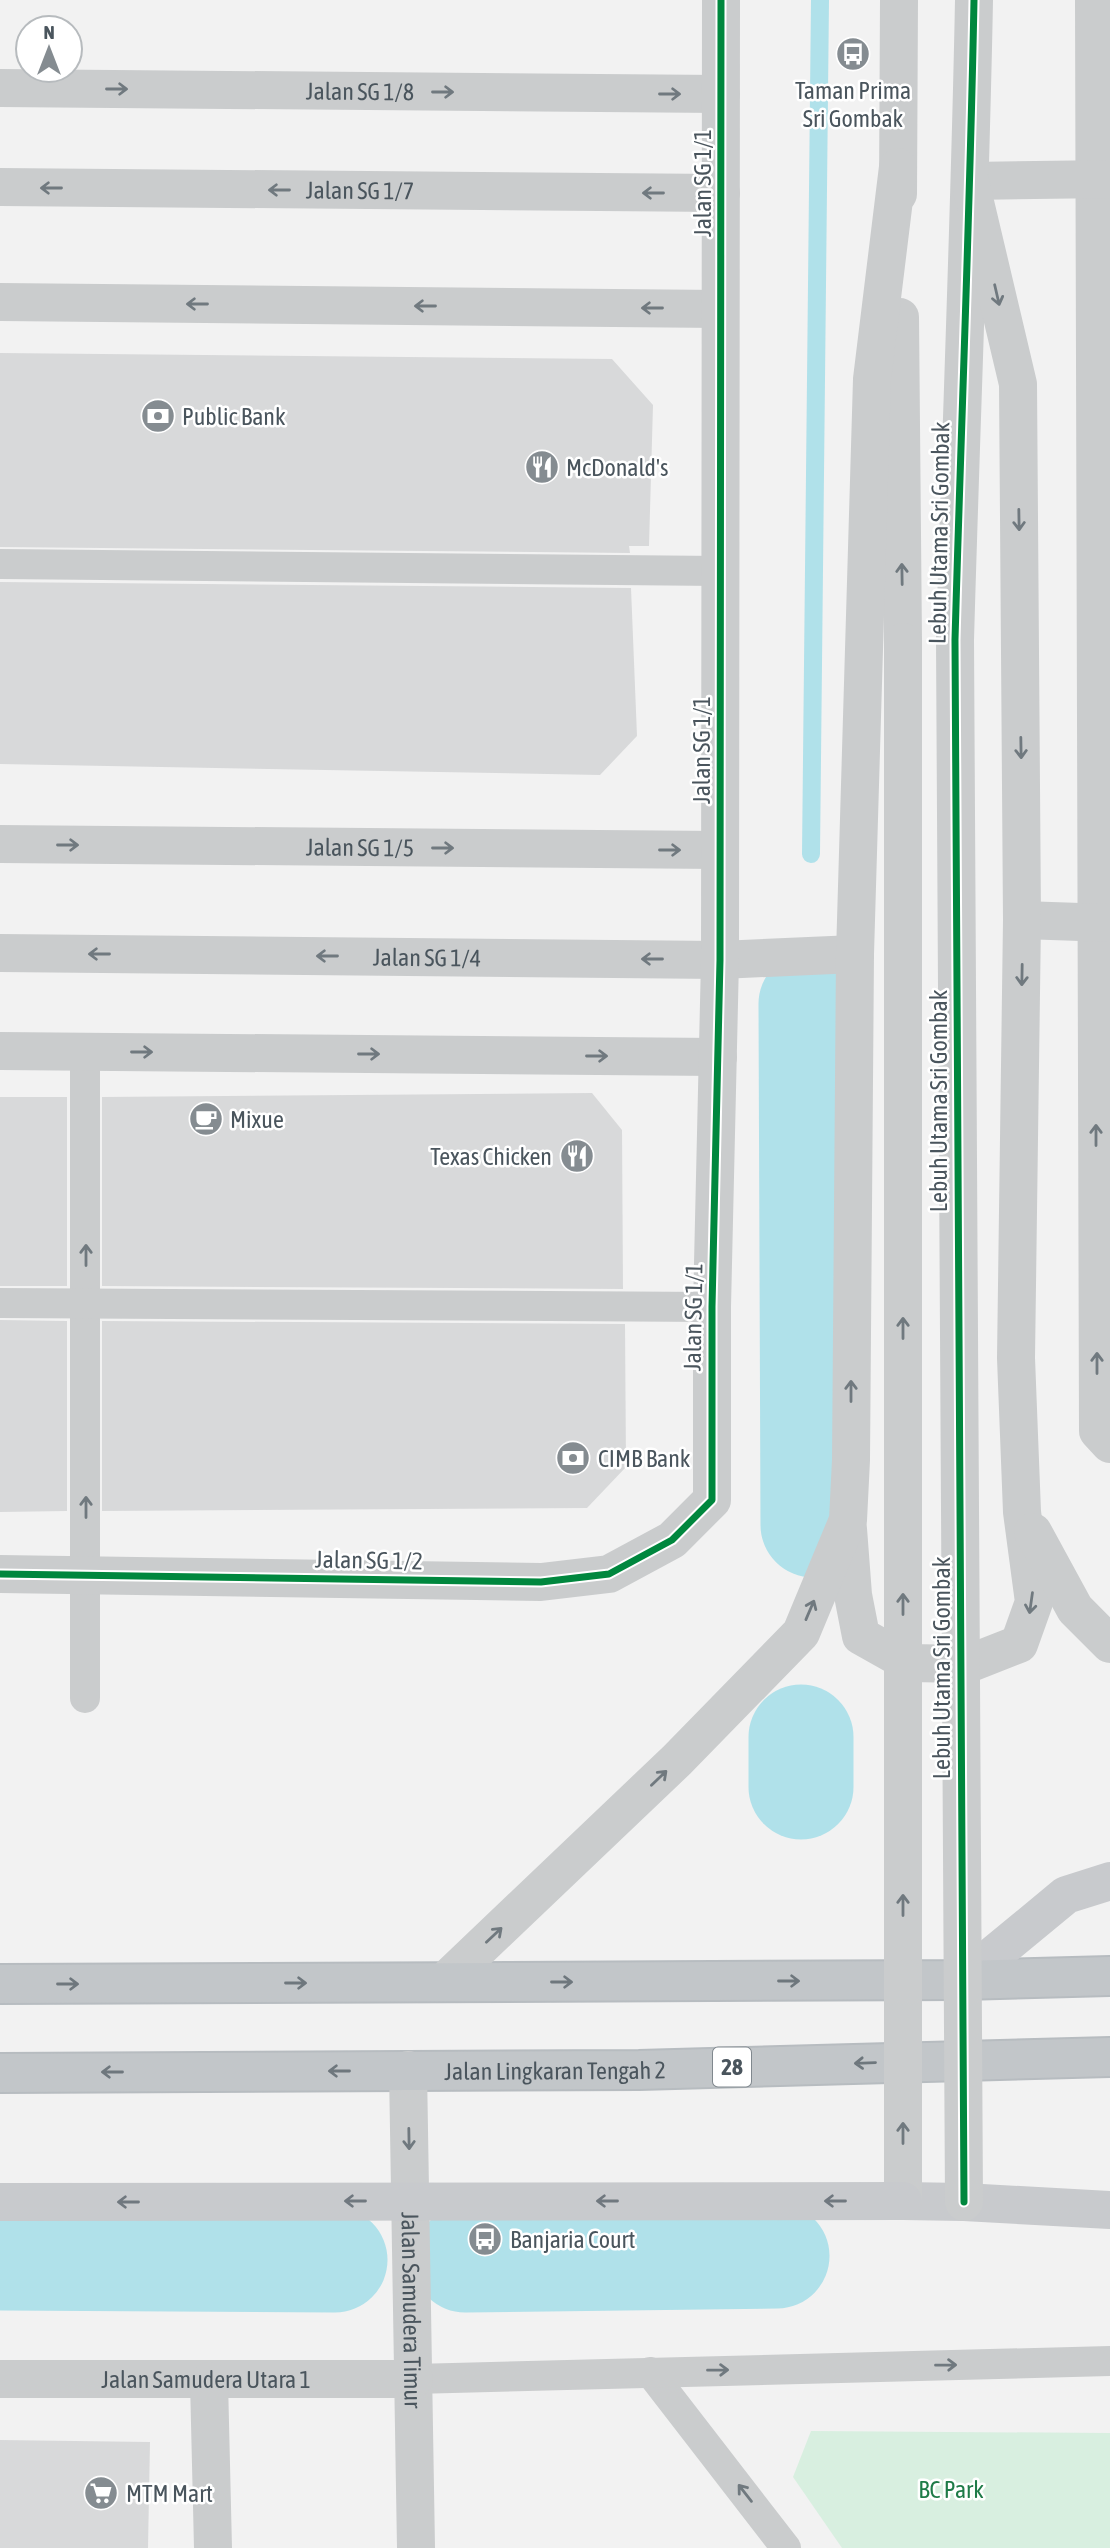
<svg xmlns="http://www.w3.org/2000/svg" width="1110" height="2548" viewBox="0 0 1110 2548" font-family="'Asap Condensed',sans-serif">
  <rect width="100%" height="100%" fill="#f2f2f2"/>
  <path fill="#d8efe0" d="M811 2431 1110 2433V2548H842L793 2477Z"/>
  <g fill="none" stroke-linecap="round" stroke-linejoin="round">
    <path stroke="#b0e1ea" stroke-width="18" d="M811 854 820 0"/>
    <g stroke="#b0e1ea" stroke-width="105">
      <path d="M811 1004 813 1525"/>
      <path d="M801 1737V1787"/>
      <path d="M0 2258 335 2260"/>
      <path d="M465 2260 777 2256"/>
    </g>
  </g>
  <g fill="#d8d9da">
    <path d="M0 353 612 359 653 405 649 546H629L630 553 0 547Z"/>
    <path d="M0 582 631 588 637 736 600 775 0 764Z"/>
    <path d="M592 1093 622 1130 623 1289 102 1286V1097Z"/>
    <rect x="0" y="1097" width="67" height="189"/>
    <path d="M0 1320 67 1321V1511L0 1512Z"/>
    <path d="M102 1321 625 1324 626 1467 587 1508 102 1511Z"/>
    <path d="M0 2440 150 2442 148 2548H0Z"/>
  </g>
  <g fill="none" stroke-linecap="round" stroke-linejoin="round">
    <g stroke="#b7bcc0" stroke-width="42">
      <g id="trunk">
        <path d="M0 1984 963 1980 1110 1976"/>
        <path id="s7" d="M0 2073 639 2070 1110 2057"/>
      </g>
    </g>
    <g stroke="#cacccd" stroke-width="30">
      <path d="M0 564 720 571"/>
      <path d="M85 1052V1698"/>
      <path d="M0 1303 712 1307"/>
      <path d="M650 2372 786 2548"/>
      <path d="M414 2379 1110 2361"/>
    </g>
    <g stroke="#cacccd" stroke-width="38">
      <path d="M1094 0 1098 1431 1110 1444"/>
      <path id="s1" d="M0 88 721 94"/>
      <path d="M970 181 1110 179"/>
      <path id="s2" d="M0 187 721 193"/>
      <path d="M0 302 720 309"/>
      <path id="s3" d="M0 844 720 850"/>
      <path d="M1022 920 1110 923"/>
      <path id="s4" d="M0 953 720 960 855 954"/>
      <path d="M0 1051 718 1057"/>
      <path d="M0 1574 541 1582 609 1574 672 1540 712 1500V1307L720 960 721 0"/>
      <path id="s5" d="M408 2070 416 2548"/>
      <path id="s6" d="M0 2379H414"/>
      <path d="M209 2381 213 2548"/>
    </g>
    <g stroke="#cacccd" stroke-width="38">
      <path d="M898 194 899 0"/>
      <path d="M900 317 903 642"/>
      <path d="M955 640C961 427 970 213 974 0"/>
      <path d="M848 1529 853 1595 861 1636 909 1663 968 1664 1019 1644 1034 1602 1022 1512 1016 1358 1022 920 1018 384 970 181"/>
      <path d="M1033 1532 1075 1609 1110 1644"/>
      <path d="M444 1982 677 1760 801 1633 848 1520 851 1460 855 954 872 379 898 167"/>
    </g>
    <g stroke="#c8cacd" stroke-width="38">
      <path d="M963 1980 1066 1895 1110 1881"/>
      <path d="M903 2201 964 2202 1110 2210"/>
    </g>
    <use href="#trunk" stroke="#c2c6c9" stroke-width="38"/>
    <g stroke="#cacccd" stroke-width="38">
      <path d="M955 640 964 2202"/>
      <path d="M903 642V2201"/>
    </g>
    <path stroke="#c8cacd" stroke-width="38" d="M0 2202 903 2201"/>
    <g stroke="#fff" stroke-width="11">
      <g id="cycleway">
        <path d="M0 1574 541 1582 609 1574 672 1540 712 1500V1307L720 960 721 0"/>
        <path d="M964 2202 955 640C961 427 970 213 974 0"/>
      </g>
    </g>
    <use href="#cycleway" stroke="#00873e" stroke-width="7"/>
  </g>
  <defs><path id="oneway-shaft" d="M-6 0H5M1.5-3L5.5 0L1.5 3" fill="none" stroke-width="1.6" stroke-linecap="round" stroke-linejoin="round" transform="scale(1.75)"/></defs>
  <g stroke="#70797f">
    <use href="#oneway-shaft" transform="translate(117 89)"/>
    <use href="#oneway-shaft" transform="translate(443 92)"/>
    <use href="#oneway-shaft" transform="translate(670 94)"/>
    <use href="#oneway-shaft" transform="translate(51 188) rotate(-180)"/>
    <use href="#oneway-shaft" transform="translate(279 190) rotate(-180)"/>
    <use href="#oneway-shaft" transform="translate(653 193) rotate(-180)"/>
    <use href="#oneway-shaft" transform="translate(997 295) rotate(77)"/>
    <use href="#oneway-shaft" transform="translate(197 304) rotate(-180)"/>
    <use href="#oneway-shaft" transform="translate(425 306) rotate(-180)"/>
    <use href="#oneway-shaft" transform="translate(652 308) rotate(-180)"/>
    <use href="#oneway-shaft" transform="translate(1019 520) rotate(89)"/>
    <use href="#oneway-shaft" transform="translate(902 574) rotate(-91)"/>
    <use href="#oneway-shaft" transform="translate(1021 748) rotate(89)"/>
    <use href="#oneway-shaft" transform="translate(68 845)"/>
    <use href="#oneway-shaft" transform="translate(443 848)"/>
    <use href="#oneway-shaft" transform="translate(670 850)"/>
    <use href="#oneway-shaft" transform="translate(99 954) rotate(-180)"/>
    <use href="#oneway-shaft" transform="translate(327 956) rotate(-180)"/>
    <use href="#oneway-shaft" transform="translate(652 959) rotate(-180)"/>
    <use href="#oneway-shaft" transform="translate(1022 975) rotate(91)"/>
    <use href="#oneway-shaft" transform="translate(142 1052)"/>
    <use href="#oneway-shaft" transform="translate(369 1054)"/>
    <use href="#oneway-shaft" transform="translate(597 1056)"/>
    <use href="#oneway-shaft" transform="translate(1096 1135) rotate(-90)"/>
    <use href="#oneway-shaft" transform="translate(86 1255) rotate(-90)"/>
    <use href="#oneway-shaft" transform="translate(903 1328) rotate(-90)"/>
    <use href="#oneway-shaft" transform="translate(1097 1363) rotate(-90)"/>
    <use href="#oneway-shaft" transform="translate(851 1391) rotate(-90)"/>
    <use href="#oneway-shaft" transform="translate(86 1507) rotate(-90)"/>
    <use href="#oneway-shaft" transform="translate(1031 1603) rotate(98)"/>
    <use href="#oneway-shaft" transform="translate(903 1604) rotate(-90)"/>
    <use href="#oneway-shaft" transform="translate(810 1610) rotate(-67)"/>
    <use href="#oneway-shaft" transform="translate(659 1778) rotate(-44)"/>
    <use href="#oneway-shaft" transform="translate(903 1905) rotate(-90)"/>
    <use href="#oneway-shaft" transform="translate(494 1935) rotate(-43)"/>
    <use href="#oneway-shaft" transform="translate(903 2133) rotate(-90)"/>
    <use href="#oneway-shaft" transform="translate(409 2139) rotate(89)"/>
    <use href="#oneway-shaft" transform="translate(946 2365) rotate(-1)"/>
    <use href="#oneway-shaft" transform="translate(718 2370) rotate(-1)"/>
    <use href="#oneway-shaft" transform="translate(745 2493) rotate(-128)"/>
  </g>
  <g stroke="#6e777d">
    <use href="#oneway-shaft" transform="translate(789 1981)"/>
    <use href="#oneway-shaft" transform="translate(562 1982)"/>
    <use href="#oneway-shaft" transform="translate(296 1983)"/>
    <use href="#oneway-shaft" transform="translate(68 1984)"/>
    <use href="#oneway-shaft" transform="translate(865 2063) rotate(178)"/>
    <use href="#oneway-shaft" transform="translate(339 2071) rotate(180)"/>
    <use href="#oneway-shaft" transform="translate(112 2072) rotate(180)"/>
  </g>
  <g stroke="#70787f">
    <use href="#oneway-shaft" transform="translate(355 2201) rotate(180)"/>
    <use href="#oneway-shaft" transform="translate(607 2201) rotate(180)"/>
    <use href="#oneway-shaft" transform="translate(835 2201) rotate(180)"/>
    <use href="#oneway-shaft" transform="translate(128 2202) rotate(180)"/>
  </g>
  <defs>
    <g id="bus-disc" transform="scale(1.75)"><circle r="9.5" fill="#858c91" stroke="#fff"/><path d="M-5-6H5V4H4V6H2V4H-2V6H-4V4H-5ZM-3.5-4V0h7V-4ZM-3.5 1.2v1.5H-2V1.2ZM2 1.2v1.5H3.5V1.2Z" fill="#fff"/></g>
    <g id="bank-disc" transform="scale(1.75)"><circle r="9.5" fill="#858c91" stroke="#fff"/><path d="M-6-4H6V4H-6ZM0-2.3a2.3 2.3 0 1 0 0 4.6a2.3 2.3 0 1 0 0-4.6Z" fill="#fff"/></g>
    <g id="restaurant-disc" transform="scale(1.75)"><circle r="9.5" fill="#858c91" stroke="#fff"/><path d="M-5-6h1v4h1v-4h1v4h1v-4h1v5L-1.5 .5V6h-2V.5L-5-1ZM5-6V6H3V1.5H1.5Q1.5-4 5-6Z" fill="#fff"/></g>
    <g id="cafe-disc" transform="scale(1.75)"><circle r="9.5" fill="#858c91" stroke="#fff"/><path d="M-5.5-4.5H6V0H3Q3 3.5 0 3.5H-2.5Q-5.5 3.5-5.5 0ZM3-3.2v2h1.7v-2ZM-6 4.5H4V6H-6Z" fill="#fff"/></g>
    <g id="supermarket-disc" transform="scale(1.75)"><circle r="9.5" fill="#858c91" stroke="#fff"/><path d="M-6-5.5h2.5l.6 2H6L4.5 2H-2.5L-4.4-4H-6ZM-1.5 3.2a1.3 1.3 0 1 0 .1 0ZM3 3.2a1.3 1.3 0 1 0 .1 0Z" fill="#fff"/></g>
  </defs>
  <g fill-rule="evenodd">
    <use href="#bus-disc" x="853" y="54"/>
    <use href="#bank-disc" x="158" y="416"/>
    <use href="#restaurant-disc" x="542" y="467"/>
    <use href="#cafe-disc" x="206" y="1119"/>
    <use href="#restaurant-disc" x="577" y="1156"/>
    <use href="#bank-disc" x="573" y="1458"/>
    <use href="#bus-disc" x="485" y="2239"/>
    <use href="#supermarket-disc" x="101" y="2493"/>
  </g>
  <g text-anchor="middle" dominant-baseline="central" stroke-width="5" stroke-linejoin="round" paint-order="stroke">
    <rect fill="#fff" stroke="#80888e" stroke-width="2" x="713" y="2047.5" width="38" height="39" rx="5"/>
    <g font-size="23" font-weight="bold" fill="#4a555d">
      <text x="732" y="2067">28</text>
    </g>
    <g font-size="24" fill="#4a555d" stroke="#fff" text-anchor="start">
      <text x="853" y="90" text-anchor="middle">Taman Prima<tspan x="853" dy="28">Sri Gombak</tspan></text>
      <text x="182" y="416">Public Bank</text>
      <text x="566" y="467">McDonald's</text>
      <text x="230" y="1119">Mixue</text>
      <text x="552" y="1156" text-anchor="end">Texas Chicken</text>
      <text x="598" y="1458">CIMB Bank</text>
      <text x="510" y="2239">Banjaria Court</text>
      <text x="126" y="2493">MTM Mart</text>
    </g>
    <g font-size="24" fill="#4a555d" stroke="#fff">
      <text stroke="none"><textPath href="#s1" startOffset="360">Jalan SG 1/8</textPath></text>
      <text transform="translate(702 183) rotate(-90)">Jalan SG 1/1</text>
      <text stroke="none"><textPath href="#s2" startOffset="360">Jalan SG 1/7</textPath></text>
      <text transform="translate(939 533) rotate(-89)">Lebuh Utama Sri Gombak</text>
      <text transform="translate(701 750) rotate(-90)">Jalan SG 1/1</text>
      <text stroke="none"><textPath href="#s3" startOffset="360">Jalan SG 1/5</textPath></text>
      <text stroke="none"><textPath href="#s4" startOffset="427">Jalan SG 1/4</textPath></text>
      <text transform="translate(938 1101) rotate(-90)">Lebuh Utama Sri Gombak</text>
      <text transform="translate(693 1317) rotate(-89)">Jalan SG 1/1</text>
      <text transform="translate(369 1560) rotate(1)">Jalan SG 1/2</text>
      <text transform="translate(941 1668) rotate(-90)">Lebuh Utama Sri Gombak</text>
      <text stroke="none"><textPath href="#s7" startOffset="555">Jalan Lingkaran Tengah 2</textPath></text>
      <text stroke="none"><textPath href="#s5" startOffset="240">Jalan Samudera Timur</textPath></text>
      <text stroke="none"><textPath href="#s6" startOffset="206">Jalan Samudera Utara 1</textPath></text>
    </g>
    <g font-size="24" fill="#1e7b48" stroke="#fff">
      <text x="951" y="2489">BC Park</text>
    </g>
  </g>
  <g transform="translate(49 49)"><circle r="33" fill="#ffffff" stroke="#b7bbbe" stroke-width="2"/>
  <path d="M0-5L12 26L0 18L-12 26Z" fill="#858c91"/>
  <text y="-10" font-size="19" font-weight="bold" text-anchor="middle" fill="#4a555d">N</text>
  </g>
</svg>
